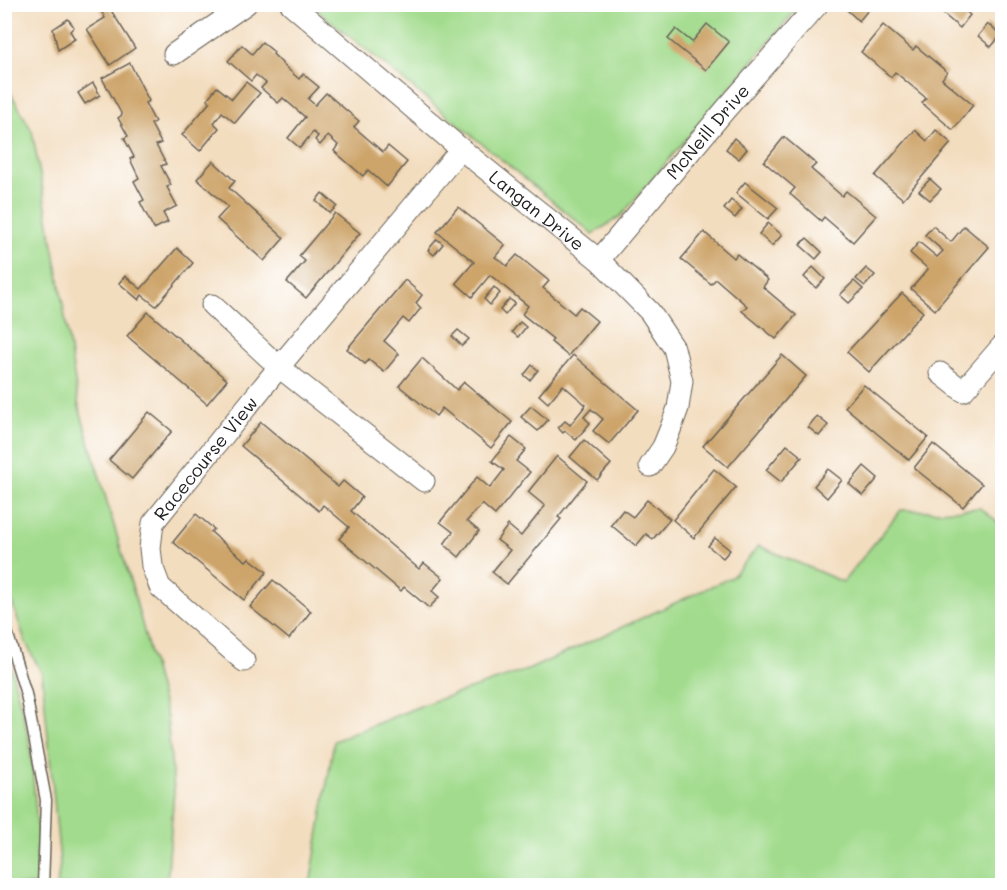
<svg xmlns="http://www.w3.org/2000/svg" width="1007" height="890" viewBox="0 0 1007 890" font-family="Mali,sans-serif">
  <rect width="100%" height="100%" fill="#fff"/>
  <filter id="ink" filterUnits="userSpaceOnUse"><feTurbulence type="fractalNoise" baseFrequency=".0167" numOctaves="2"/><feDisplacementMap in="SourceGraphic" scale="12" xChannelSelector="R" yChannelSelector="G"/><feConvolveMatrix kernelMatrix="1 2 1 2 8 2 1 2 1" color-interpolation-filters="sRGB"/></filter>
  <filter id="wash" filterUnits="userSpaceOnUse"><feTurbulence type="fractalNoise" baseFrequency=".008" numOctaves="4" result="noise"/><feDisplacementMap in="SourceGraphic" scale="24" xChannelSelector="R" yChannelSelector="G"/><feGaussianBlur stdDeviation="1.35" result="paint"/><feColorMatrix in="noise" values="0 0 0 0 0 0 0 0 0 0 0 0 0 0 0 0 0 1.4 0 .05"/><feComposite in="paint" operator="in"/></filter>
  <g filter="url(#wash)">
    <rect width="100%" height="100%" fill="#f3ddbf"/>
    <g fill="#a2db8d" stroke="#5f7c54" stroke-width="1.5">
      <path d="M311 5H800L621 216 593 234Z"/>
      <path d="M4 81 32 131 58 273 79 407 133 590 167 718 174 791 167 885H57L60 863 42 674 25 641 5 581Z"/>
      <path d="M980 508 1002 525V885H310L334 741 425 704 530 669 732 577 759 546 843 582 901 510 939 511Z"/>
      <path d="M5 643 30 743 38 835 36 885H5Z"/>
    </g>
    <g id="blocks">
      <g fill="#cda46a">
        <path d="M97 4H107L135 48 110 65 87 29 105 18Z"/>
        <path d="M849 4H864L869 9 859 21 846 9Z"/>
        <path d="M950 4H958L970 15 960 28 942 13Z"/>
        <path d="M68 19 74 27 70 31 75 39 58 50 53 29Z"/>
        <path d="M707 24 729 42 706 70 668 39 676 29 692 42Z"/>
        <path d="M988 24 1001 35 991 47 978 36Z"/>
        <path d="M883 25 913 50 916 46 947 72 942 79 973 105 953 130 922 103 926 98 895 72 891 77 861 52Z"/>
        <path d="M262 42 274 52 273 54 282 63V64L299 79 303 74 319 87 308 99 315 105 326 93 359 121 354 127 383 152 388 146 407 162 387 187 368 170 363 176 334 151 338 145 328 136 320 145 315 140 318 136 313 132 300 148 288 138 305 117 283 98 278 103 261 88 266 83 256 75 251 81 228 61 242 45 252 54Z"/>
        <path d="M130 63 149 101 145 103 155 122 151 124 161 143 156 145 166 164 161 166 171 185 167 187 177 206 163 213 168 222 154 229 140 202 144 200 134 181 139 178 130 159 134 157 124 138 128 136 118 118 122 115 102 78Z"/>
        <path d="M246 82 260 93 235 123 222 112 214 123 219 128 200 151 182 135 210 102 207 99 217 87 232 99Z"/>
        <path d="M93 83 100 95 85 104 78 93Z"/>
        <path d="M915 130 927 141 936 130 951 143 903 199 875 176Z"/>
        <path d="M784 137 816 164 811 169 842 196 846 191 876 216 853 242 824 217 821 221 790 194 795 188 764 162Z"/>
        <path d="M734 138 747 149 739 159 726 149Z"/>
        <path d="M213 161 235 181 229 188 284 238 264 261 217 219 228 207 197 179Z"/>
        <path d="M930 179 941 189 930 200 919 191Z"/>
        <path d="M745 182 778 208 768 219 736 193Z"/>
        <path d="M322 193 337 206 330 213 316 201Z"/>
        <path d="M731 200 742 209 735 218 724 209Z"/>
        <path d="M458 207 505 245 495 257 501 261 507 266 517 255 549 281 543 288 574 314 580 307 597 321 568 356 551 342 553 339 522 314 528 306 490 275 472 297 456 283 474 262 437 232Z"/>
        <path d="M335 213 360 233 306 298 287 282 305 261 299 256Z"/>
        <path d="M768 223 782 235 772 246 759 234Z"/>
        <path d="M933 226 951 242 964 226 989 247 935 310 911 289 928 269 910 253 919 242 937 257 943 251 925 235Z"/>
        <path d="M704 232 734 258 737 254 768 280 763 287 796 315 776 339 742 311 747 306 716 279 711 284 681 259Z"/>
        <path d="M807 238 822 252 816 259 800 245Z"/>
        <path d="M437 239 443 244 434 255 428 250Z"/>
        <path d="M177 248 193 263 156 306 142 295 139 300 119 283 125 276 141 289Z"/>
        <path d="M813 267 825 279 816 288 804 277Z"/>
        <path d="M866 268 875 275 865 286 856 279Z"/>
        <path d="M405 280 422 295 416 303 421 308 409 323 403 318 384 341 399 354 384 372 369 360 365 364 347 349Z"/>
        <path d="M854 281 863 289 849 303 840 295Z"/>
        <path d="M494 287 500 293 490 305 484 299Z"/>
        <path d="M902 293 923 312 869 372 847 352Z"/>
        <path d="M509 299 515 303 505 315 500 310Z"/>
        <path d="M148 312 227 380 207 404 127 336Z"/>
        <path d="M520 322 526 327 518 337 512 332Z"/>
        <path d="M458 330 469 339 462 346 452 336Z"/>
        <path d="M573 355 638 410 609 444 593 431 603 419 591 409 584 417 590 423 576 440 565 431 563 433 558 428 565 421 570 425 586 405 563 385 548 403 539 395Z"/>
        <path d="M782 355 806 376 728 467 703 446Z"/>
        <path d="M422 358 457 390 464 382 512 422 491 448 442 408 436 416 399 386Z"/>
        <path d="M532 365 538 370 530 380 524 375Z"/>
        <path d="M864 385 928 437 909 460 845 407Z"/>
        <path d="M531 406 548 420 538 431 521 417Z"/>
        <path d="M149 412 172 431 132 479 109 460Z"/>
        <path d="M817 416 828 425 819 436 808 427Z"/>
        <path d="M261 422 338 487 343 481 362 497 351 511 419 569 424 563 443 578 432 591 439 597 429 608 404 587 401 591 339 539 349 527 323 505 319 511 241 446Z"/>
        <path d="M511 437 526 449 516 461 530 472 495 515 482 504 467 521 479 531 459 557 444 544 453 532 440 522 477 477 490 488 504 470 492 461Z"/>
        <path d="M584 440 611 464 597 480 570 457Z"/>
        <path d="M933 444 982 484 963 507 914 468Z"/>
        <path d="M787 445 802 457 781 482 766 470Z"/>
        <path d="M557 456 587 481 558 517 561 519 507 584 492 572 510 550 497 540 508 525 521 536 545 506 528 492Z"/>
        <path d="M864 466 878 478 863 496 849 484Z"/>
        <path d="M714 469 736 487 694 538 673 520Z"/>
        <path d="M828 469 842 480 827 498 814 486Z"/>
        <path d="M647 500 670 519 653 539 646 534 636 546 611 525 623 510 633 517Z"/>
        <path d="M196 514 214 529 211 532 228 547 246 561 249 558 267 572 244 600 173 542Z"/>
        <path d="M715 538 730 550 723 558 708 546Z"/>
        <path d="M273 580 311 611 289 639 250 607Z"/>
      </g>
    </g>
  </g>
  <g filter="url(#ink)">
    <use href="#blocks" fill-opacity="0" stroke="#676055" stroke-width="1.5"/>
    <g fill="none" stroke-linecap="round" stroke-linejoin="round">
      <g stroke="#676055" stroke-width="13">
        <path id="lane" d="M4 622 26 694 46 800 43 886"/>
      </g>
      <g stroke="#676055" stroke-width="23">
        <g id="street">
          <path id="s1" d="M291 4 461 149 599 260 650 312 674 348 682 381 678 408 670 430 663 447 650 466"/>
          <path d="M174 54 246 4"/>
          <path id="s2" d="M599 260 725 110 818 4"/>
          <path d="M212 305 279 367 424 481"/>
          <path d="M940 373 963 391 1002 346"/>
          <path id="s3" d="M244 661 160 587 152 566 150 548 153 523 279 367 461 149"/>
        </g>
      </g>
      <use href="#lane" stroke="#fff" stroke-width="10"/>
      <use href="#street" stroke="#fff" stroke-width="21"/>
    </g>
  </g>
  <g text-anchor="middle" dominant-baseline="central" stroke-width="5" stroke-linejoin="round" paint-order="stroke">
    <g font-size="18" fill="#1c1c1c" stroke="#fff">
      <text stroke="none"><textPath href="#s2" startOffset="168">McNeill Drive</textPath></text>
      <text stroke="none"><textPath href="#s1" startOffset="321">Langan Drive</textPath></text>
      <text stroke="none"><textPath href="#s3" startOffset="261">Racecourse View</textPath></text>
    </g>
  </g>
  <rect width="1007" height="890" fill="none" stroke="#fff" stroke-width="24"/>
</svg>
